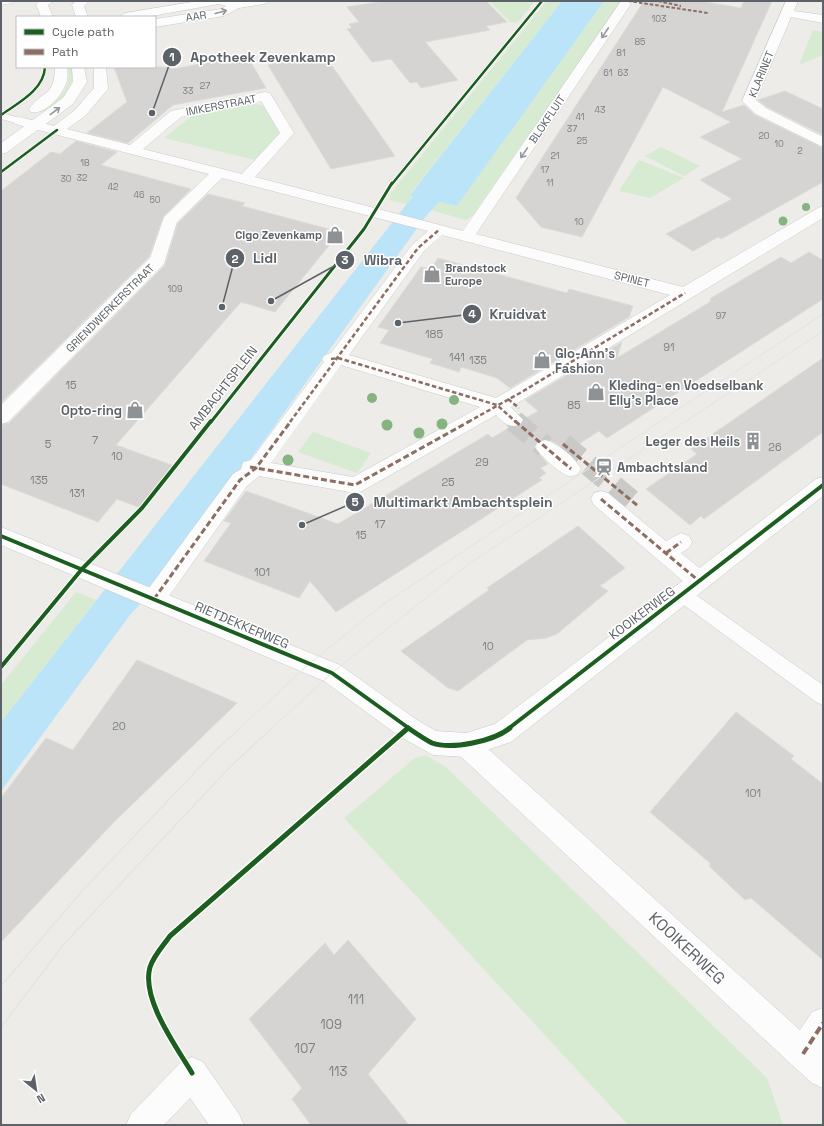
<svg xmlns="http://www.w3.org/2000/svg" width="824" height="1126" viewBox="0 0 824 1126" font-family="'Space Grotesk',sans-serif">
  <rect width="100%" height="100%" fill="#edece8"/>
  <g fill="#d6ebd1">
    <path d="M489 1H535L517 23 510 22Z"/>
    <path d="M547 1H562L410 194 413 195 407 204 389 200 391 193Z"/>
    <path d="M604 1H622L476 214 466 220 431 210 439 202 457 206Z"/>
    <path d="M813 30 823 32V55L799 65Z"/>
    <path d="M67 67H71C77 89 61 100 45 112L42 111C57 99 74 89 67 67Z"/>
    <path d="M255 104 268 107 283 134 255 160 164 138 193 115Z"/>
    <path d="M661 147 700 166 684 176 645 156Z"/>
    <path d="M639 160 684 178 650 198 619 191Z"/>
    <path d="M313 432 371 453 357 473 298 452Z"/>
    <path d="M76 592 96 600 1 722V685Z"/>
    <path d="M426 755 447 768 767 1078 783 1125H628L344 818 415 758Z"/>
  </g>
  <path fill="#bbe4f8" d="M562 1H604L457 206 439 202 426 216 167 575 130 615 1 791V722L402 210 413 196 410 195Z"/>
  <g fill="#d5d4d2" stroke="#dddbd6">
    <path d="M386 1H486L507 22 486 26 490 30 425 42 458 80 421 88 417 82 410 83 391 59 372 62 347 29 352 28 349 24 359 22 347 7Z"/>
    <path d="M644 1H700L741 8 744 1H772L722 112 744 105 755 115 823 148V182L721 239 718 237 693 251 666 234 732 199 700 180 742 159 700 137 731 122 663 87 582 237 541 227 516 198Z"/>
    <path d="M324 55 344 83 395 156 331 169 268 65Z"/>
    <path d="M247 56 266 88 173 105 128 143 87 133 127 102 114 67H171L172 69Z"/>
    <path d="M785 91 823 109V135L767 107 758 100Z"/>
    <path d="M76 141 117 152 101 165 191 189 163 217 149 257 1 403V191L51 152 60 154Z"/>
    <path d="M208 194 245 203 242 206 340 232 275 312 241 302 116 445 177 467 144 509 117 499 98 522 1 484V425L9 423 165 265 178 223Z"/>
    <path d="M809 252 823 260V299L607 438 599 431 568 451 550 440 545 439 538 441 534 448 548 464 540 468 546 473 539 478 542 480 336 612 310 581 299 598 204 561 231 523 224 521 246 491 338 524 488 434 492 438 510 427 520 426 524 419 538 411 525 400 622 342 617 358 710 302 711 298 781 257 791 263Z"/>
    <path d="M438 258 567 293 569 289 633 306 629 317 510 388 497 378 461 367 459 372 430 363 433 359 380 343 389 330 378 327 421 267 431 269Z"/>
    <path d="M823 358V432L704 519 701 516 690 525 646 489 697 454 691 449Z"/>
    <path d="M578 526 625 568 600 586 608 591 557 634 546 638 527 640 458 691 448 688 401 651 489 590 487 588Z"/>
    <path d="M137 660 237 703 113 823 1 942V798L46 738 73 750Z"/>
    <path d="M736 712 794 756 791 759 823 784V960L751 898 745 900 710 867V863L650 812Z"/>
    <path d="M348 940 416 1019 368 1074 409 1125H311L292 1099 302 1088 249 1019 325 943 334 955Z"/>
  </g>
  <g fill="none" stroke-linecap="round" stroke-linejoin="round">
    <path stroke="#c9cac8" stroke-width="17" stroke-dasharray="17 8" stroke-linecap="butt" d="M513 420 515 422"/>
    <g stroke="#c9cac8" stroke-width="22" stroke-dasharray="22 11" stroke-linecap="butt">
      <path d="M514 421 545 447"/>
      <path d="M563 444 638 506"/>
    </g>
    <g stroke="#cacaca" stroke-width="1">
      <g id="lane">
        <path d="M1 113 24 119 25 121 20 124 1 119Z"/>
        <path d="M683 588 689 590 823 685V705L816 702 677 600 674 595 677 590Z"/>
      </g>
    </g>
    <g stroke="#cacaca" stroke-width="1">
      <g id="street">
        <path d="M1 1H14L12 3 1 5Z"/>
        <path d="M76 1H89L84 6 88 17H76L72 5Z"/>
        <path d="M198 1H270L264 4 239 8 224 16 155 27V19L221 9 226 6 219 4 146 17H119L125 13Z"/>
        <path d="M621 1H633L476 234 683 287 818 208 823 206V218L511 407 523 420 520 425C508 428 504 423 496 415L362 491 355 493 259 476 247 486 162 606 154 609 146 606 143 599 146 592 233 474 241 469 243 462 251 460 324 362 322 359 325 355 331 353 412 245 428 231 222 178 177 222 164 264 8 422 1 424V405L150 258 164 217 209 174 15 124 13 121 15 118 20 117 54 126 75 110 94 88V67H106L108 89 85 116 67 129 130 145 171 111 265 92 270 93 294 133 255 177 463 231ZM261 101 280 133 242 174 143 149 181 117ZM442 235 670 295 496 398 349 355 424 251ZM341 365 480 407 353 477 271 463Z"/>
        <path d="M786 1H798L794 11 823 15V23L791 17 756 100 766 108 823 137V147L756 114 742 101Z"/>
        <path d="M545 440C557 443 575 457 581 469L578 474C575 475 572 477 569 476 560 474 540 455 535 447L538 442Z"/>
        <path d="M601 491 608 493 666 541 681 533 689 536 692 542 689 548 681 553 707 574 710 581 707 588 699 590 691 588 594 505 591 499 594 493Z"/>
        <path d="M466 733 475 737 800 1030 812 1012 823 1008V1088L812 1083 792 1065 457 753 453 745 457 737Z"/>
        <path d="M192 1057 203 1062 239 1114 244 1125H209L190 1098 164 1125H126L131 1114 181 1062Z"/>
      </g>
    </g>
    <g stroke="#c9caca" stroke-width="1">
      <g id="secondary">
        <path d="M54 1 48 5 53 17H41L36 4 38 2Z"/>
        <path d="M55 67H67C68 74 68 80 65 86 60 98 44 115 31 112L29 109C42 90 55 97 55 67Z"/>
        <path d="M72 67H84L87 82 73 104 6 153 1 154V143L63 98 73 82Z"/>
        <path d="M823 477V496L511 742 466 757 433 755 399 736 324 681 1 545V527L340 665 417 720 436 731 466 733 495 724 816 479Z"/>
      </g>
    </g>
    <use href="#lane" fill="#fcfcfc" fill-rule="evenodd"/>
    <use href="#street" fill="#fcfcfc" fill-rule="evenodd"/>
    <use href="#secondary" fill="#fcfcfc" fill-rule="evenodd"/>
    <g stroke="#e4e4e4" stroke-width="1">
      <path d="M239 729 309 664 382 605 823 314"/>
      <path d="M271 729 332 673 470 563 823 331"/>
    </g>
    <g stroke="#e4e4e4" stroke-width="1.5">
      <path d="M1 986 83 890 217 749 240 728"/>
      <path d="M1 1027 64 944 230 767 272 728"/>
    </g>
    <g stroke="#8d6e63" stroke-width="2" stroke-dasharray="3.5 2" stroke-linecap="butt">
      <path d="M628 1 708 13"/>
      <path d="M658 1 681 6"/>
    </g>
    <g stroke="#8d6e63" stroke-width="2.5" stroke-dasharray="4.5 2.5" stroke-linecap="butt">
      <path d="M331 359 338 358 497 405 516 422"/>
      <path d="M508 399 519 408"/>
      <path d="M290 422 418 248 440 229"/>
      <path d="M468 422 520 393 685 293"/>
    </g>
    <g stroke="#8d6e63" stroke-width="3" stroke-dasharray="6 3" stroke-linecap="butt">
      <path d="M515 421 571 469"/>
      <path d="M563 444 638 506"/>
      <path d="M250 467 355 485 470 421"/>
      <path d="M601 499 699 581"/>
      <path d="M666 553 681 542"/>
      <path d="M154 599 240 480 256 468 291 421"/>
    </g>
    <path stroke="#8d6e63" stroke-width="4" stroke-dasharray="8 4" stroke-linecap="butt" d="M803 1054 823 1023"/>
    <g stroke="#fff" stroke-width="4">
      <g id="cycleway-far3">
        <path d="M1 115C18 103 44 90 45 67"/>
        <path d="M1 172 57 130"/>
        <path d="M392 184 542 1"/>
      </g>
    </g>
    <g stroke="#fff" stroke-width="5">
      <path id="cycleway-far2" d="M211 422 364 229 392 183"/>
    </g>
    <g stroke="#fff" stroke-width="6">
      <g id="cycleway-far1">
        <path d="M1 536 332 673 410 729"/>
        <path d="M1 667 82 569 142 508 211 421"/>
        <path d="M407 729 408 728"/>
        <path d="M508 729 823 485"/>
      </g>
    </g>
    <g stroke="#fff" stroke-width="8">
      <g id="cycleway">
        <path d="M408 728C416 733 424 739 432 743 452 750 494 741 510 728"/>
        <path d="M192 1073C176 1046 141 999 150 967 154 955 163 946 170 936L408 728"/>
      </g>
    </g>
    <use href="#cycleway-far3" stroke="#1b5e20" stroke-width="2.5"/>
    <use href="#cycleway-far2" stroke="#1b5e20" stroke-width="3"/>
    <use href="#cycleway-far1" stroke="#1b5e20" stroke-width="4"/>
    <use href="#cycleway" stroke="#1b5e20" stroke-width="5"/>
  </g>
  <g fill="#85b481">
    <circle cx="806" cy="207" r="4"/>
    <circle cx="783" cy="221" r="4.5"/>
    <circle cx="372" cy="398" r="5"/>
    <circle cx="454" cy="400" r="5"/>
    <circle cx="442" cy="424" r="5.5"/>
    <circle cx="387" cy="425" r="5.5"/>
    <circle cx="419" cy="433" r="5.5"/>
    <circle cx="288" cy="460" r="5.5"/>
  </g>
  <defs><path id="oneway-shaft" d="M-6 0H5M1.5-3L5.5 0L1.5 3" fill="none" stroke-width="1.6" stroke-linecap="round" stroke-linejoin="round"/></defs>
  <g stroke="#94989b">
    <use href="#oneway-shaft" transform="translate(221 12) rotate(-15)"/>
    <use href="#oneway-shaft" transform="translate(605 33) rotate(124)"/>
    <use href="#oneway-shaft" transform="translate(55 111) rotate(-37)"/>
    <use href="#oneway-shaft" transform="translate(524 153) rotate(124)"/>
  </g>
  <defs>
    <g id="shop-bare" transform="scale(1.38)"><path d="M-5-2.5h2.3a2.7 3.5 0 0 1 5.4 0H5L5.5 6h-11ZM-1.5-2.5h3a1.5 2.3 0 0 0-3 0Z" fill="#8f9294" stroke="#fff" stroke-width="2.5" paint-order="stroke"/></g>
    <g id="building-bare" transform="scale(1.38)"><path d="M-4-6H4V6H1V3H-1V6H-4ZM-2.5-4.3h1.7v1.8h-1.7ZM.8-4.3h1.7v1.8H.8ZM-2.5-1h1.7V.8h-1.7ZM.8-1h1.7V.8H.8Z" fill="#8f9294" stroke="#fff" stroke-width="2.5" paint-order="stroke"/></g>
    <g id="station-bare" transform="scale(1.38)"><path d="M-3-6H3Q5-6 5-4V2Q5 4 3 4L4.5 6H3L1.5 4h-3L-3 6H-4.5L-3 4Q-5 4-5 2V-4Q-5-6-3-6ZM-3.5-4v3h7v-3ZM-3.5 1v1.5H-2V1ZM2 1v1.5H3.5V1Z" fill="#8f9294" stroke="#fff" stroke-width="2.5" paint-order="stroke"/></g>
  </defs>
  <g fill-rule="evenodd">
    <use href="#shop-bare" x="335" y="235"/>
    <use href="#shop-bare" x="432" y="274"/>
    <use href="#shop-bare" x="542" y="360"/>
    <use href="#shop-bare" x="596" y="392"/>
    <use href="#shop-bare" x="135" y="410"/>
    <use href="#building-bare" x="753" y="441"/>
    <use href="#station-bare" x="604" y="467"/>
  </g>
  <g text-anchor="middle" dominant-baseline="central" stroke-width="3" stroke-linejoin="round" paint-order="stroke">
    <g font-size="9" fill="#7c8083">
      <text x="659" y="19">103</text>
      <text x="640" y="42">85</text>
      <text x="621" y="53">81</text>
      <text x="608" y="73">61</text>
      <text x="623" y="73">63</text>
      <text x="205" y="86">27</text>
      <text x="188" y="91">33</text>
      <text x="600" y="110">43</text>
      <text x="580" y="117">41</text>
      <text x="572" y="129">37</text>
      <text x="764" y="136">20</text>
      <text x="582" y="141">25</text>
      <text x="779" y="144">10</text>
      <text x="800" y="151">2</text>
      <text x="555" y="156">21</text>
      <text x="85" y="163">18</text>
      <text x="545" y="170">17</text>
      <text x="82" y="178">32</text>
      <text x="66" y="179">30</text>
      <text x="550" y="183">11</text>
      <text x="113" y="187">42</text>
      <text x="139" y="195">46</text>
      <text x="155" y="200">50</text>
      <text x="579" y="222">10</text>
      <text x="175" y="289">109</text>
      <text x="721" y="316">97</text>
    </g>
    <g font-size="11" fill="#5c6267" stroke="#fff">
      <text transform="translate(196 16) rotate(-9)">AAR</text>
      <text transform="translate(761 74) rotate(-68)">KLARINET</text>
      <text transform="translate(221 105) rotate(-11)">IMKERSTRAAT</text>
      <text transform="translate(547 119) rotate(-56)">BLOKFLUIT</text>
      <text transform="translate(632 279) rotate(14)">SPINET</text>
      <text transform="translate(110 308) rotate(-45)">GRIENDWERKERSTRAAT</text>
    </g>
    <g font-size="11" font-weight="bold" fill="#5c6267" stroke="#fff" text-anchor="end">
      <text x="322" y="235">Cigo Zevenkamp</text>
      <text x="445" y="268" text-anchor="start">Brandstock<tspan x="445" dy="13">Europe</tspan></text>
    </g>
    <g font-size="11" fill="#7c8083">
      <text x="434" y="334">185</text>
      <text x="669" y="347">91</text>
      <text x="457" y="357">141</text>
      <text x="478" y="360">135</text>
      <text x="71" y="385">15</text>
      <text x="574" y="405">85</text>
      <text x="95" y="440">7</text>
      <text x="48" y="444">5</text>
      <text x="775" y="447">26</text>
      <text x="117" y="456">10</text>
      <text x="482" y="462">29</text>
      <text x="39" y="480">135</text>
      <text x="448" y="482">25</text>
      <text x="77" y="493">131</text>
      <text x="380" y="524">17</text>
      <text x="361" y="535">15</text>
      <text x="262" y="572">101</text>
      <text x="488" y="646">10</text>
      <text x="119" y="726">20</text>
      <text x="753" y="793">101</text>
    </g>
    <g font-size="13" font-weight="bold" fill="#5c6267" stroke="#fff" text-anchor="start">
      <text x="555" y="353">Glo-Ann's<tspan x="555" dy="15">Fashion</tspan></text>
      <text x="609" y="385">Kleding- en Voedselbank<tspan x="609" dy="15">Elly's Place</tspan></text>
      <text x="122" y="410" text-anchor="end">Opto-ring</text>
      <text x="740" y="441" text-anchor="end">Leger des Heils</text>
      <text x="617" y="467">Ambachtsland</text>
    </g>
    <g font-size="13" fill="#5c6267" stroke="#fff">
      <text transform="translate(223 388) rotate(-52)">AMBACHTSPLEIN</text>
      <text transform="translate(642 613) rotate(-37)">KOOIKERWEG</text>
      <text transform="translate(242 625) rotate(23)">RIETDEKKERWEG</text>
    </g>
    <g font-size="13" fill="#7c8083">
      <text x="356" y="999">111</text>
      <text x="331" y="1024">109</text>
      <text x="305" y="1048">107</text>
      <text x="338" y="1071">113</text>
    </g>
    <g font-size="16" fill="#5c6267" stroke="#fff">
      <text transform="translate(687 948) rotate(43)">KOOIKERWEG</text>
    </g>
  </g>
  <path fill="none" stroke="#5c6267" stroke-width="1.5" d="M152 113L172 57M222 307L235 258M271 301L345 260M398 323L472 314M302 525L355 502"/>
  <g fill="#5c6267" stroke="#fff" stroke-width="1.5">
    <circle cx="152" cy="113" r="4"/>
    <circle cx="222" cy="307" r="4"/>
    <circle cx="271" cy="301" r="4"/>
    <circle cx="398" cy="323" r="4"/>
    <circle cx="302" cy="525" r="4"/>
    <circle cx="172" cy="57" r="10"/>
    <circle cx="235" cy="258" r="10"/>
    <circle cx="345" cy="260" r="10"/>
    <circle cx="472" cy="314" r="10"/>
    <circle cx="355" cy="502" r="10"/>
  </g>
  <g font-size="12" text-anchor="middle" font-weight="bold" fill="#fff">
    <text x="172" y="61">1</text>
    <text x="235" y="263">2</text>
    <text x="345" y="264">3</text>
    <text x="472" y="318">4</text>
    <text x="355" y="506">5</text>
  </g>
  <g font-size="14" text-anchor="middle" font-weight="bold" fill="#5c6267" stroke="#fff" stroke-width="3" stroke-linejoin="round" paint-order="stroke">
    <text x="263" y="62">Apotheek Zevenkamp</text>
    <text x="265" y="263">Lidl</text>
    <text x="383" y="265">Wibra</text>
    <text x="518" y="319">Kruidvat</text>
    <text x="463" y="507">Multimarkt Ambachtsplein</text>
  </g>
  <rect width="824" height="1126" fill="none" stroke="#5c6267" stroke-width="4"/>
  <rect x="16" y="16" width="140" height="52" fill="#ffffff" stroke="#bec0c2"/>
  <rect x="24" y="29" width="20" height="6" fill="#1b5e20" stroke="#bec0c2"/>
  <text x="52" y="36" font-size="12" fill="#5c6267">Cycle path</text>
  <rect x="24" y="49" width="20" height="6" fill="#8d6e63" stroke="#bec0c2"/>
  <text x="52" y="56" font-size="12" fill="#5c6267">Path</text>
  <g transform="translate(36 1090) rotate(150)" stroke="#ffffff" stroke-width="3" paint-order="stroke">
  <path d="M0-3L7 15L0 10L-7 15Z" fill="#5c6267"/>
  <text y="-6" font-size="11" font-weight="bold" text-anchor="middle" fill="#5c6267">N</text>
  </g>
</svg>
